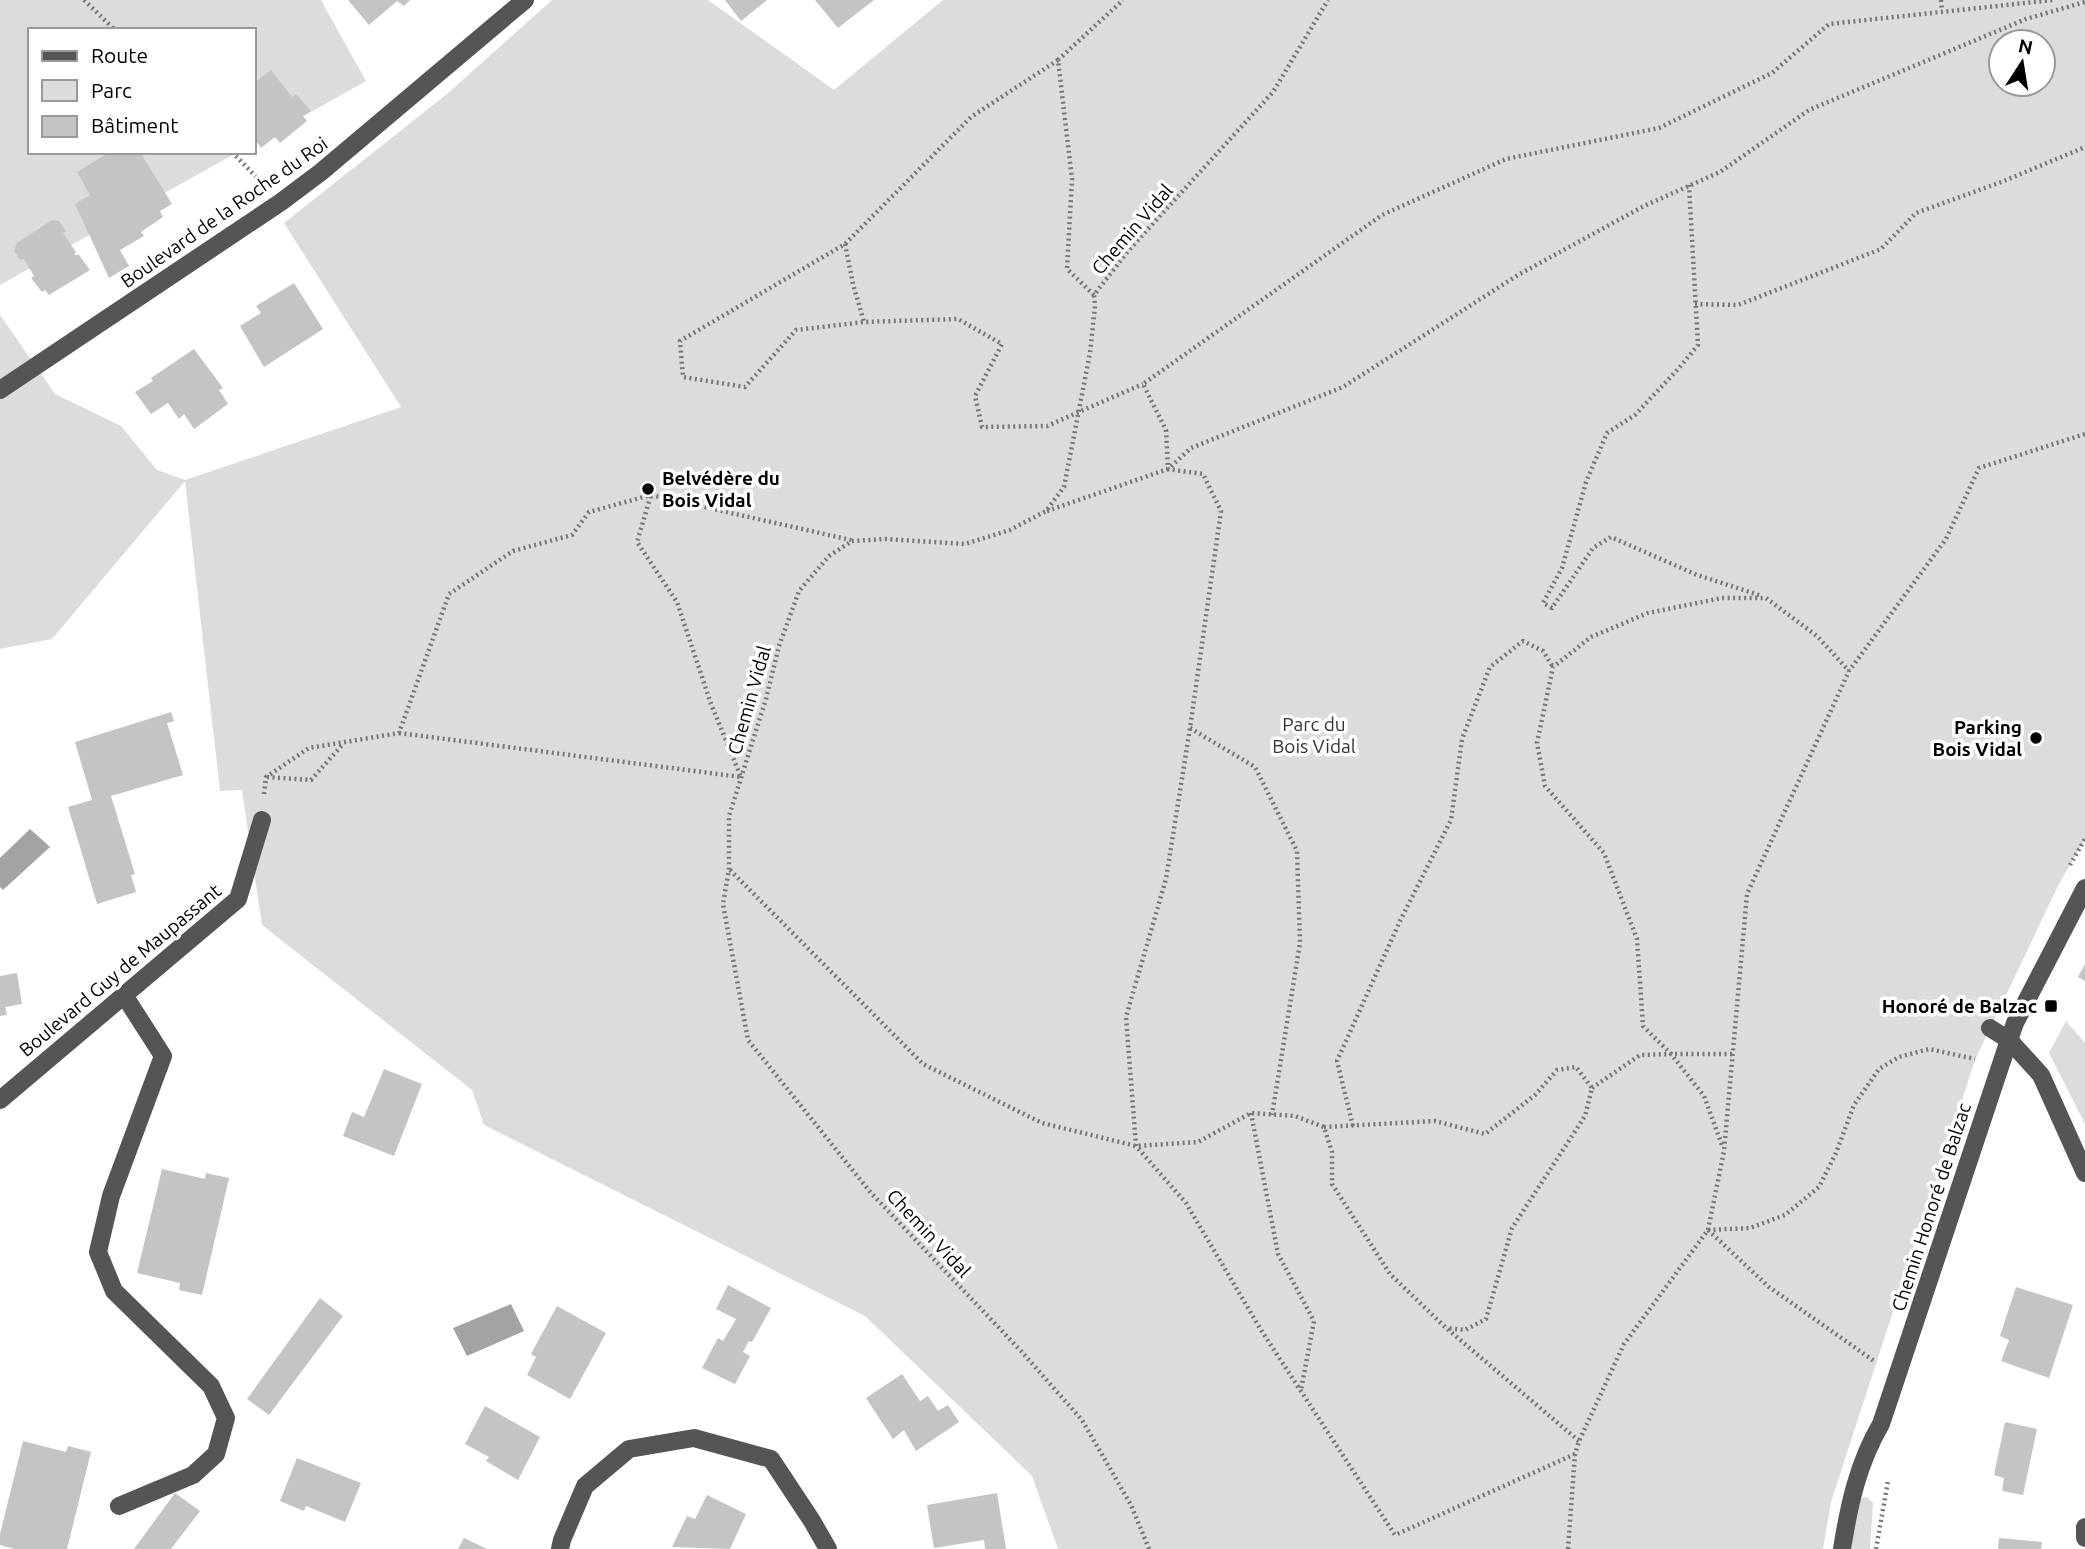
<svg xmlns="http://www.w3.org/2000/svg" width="2085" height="1549" viewBox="0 0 2085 1549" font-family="Ubuntu,sans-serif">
  <rect width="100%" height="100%" fill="#fff"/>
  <g fill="#dcdcdc" fill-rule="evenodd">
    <path d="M0 0H321L366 81 254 144V30H30V152H238L0 285Z"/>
    <path d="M552 0H708L834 90 943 0H2085V839L2059 884 1975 1060 1831 1502 1823 1549H1058L1032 1476 865 1316 484 1125 472 1090 262 925 242 790 220 791 185 481 52 639 0 649V315L55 394 121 426 157 470 185 480 401 407 284 223 447 94ZM2001 42H2043V84H2001Z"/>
    <path d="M2066 1021 2085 1043V1124L2049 1053Z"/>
    <path d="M1867 1497 1873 1503 1870 1549H1851L1858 1499Z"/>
  </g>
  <g fill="#a3a3a3">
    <path d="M30 829 50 847 3 890 0 887V858Z"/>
    <path d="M511 1304 524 1331 467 1356 453 1328Z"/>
  </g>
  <g fill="#c4c4c4">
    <path d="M348 0H410L404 6 397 1 369 25Z"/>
    <path d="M725 0H767L741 21Z"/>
    <path d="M815 0H874L838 28Z"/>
    <path d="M271 70 292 97 296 94 311 111 303 116 307 121 280 143 275 137 261 148 254 138V83Z"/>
    <path d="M110 152H140L172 204 160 211 163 217 141 232 144 236 120 250 129 266 109 278 75 204 90 195 77 172Z"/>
    <path d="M52 220 59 221 66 231 63 233 76 252 74 255H79L90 270 49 295 45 290 42 292 31 278 34 276 24 259 20 260 14 251 17 243Z"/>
    <path d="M294 283 323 329 264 367 240 326 261 313 256 306Z"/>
    <path d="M194 349 223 388 219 390 228 404 194 429 184 414 179 419 168 403 151 414 135 392 153 381 151 378Z"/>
    <path d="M171 712 174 721 167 723 183 775 111 796 135 874 131 875 136 892 97 904 68 807 92 800 75 742Z"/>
    <path d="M2085 964V981L2078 977Z"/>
    <path d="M17 973 22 1004 5 1007 7 1015 0 1016V976Z"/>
    <path d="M384 1069 422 1084 394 1156 343 1136 352 1112 364 1117Z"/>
    <path d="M162 1169 205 1179 206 1173 229 1178 202 1295 179 1290 180 1283 137 1273Z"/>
    <path d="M728 1285 771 1308 752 1342 749 1341 743 1352 750 1356 735 1384 702 1368 718 1338 723 1341 736 1319 716 1309Z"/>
    <path d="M2016 1287 2073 1305 2049 1378 2001 1361 2009 1340 2000 1336Z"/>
    <path d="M320 1298 343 1316 269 1415 247 1399Z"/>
    <path d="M557 1306 606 1333 570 1399 527 1375 536 1357 531 1354Z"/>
    <path d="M902 1374 920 1401 928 1396 938 1411 948 1405 959 1422 916 1451 904 1430 893 1439 866 1398Z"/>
    <path d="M485 1406 540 1437 518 1480 486 1461 489 1457 465 1444Z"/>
    <path d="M2005 1422 2037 1429 2023 1495 2002 1491 2004 1478 1994 1475Z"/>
    <path d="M23 1441 66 1452 68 1446 91 1452 67 1549H14L0 1545V1534Z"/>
    <path d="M297 1458 361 1483 345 1522 306 1506 304 1511 280 1501Z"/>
    <path d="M175 1493 200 1511 171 1549H134Z"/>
    <path d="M997 1493 1006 1549H985L984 1540 934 1548 927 1505Z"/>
    <path d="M707 1495 746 1514 730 1549 672 1547 687 1516 695 1519Z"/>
    <path d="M464 1538 487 1549H458Z"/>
    <path d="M1999 1538 2042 1542 2041 1549H1998Z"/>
  </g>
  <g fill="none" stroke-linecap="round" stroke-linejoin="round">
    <g stroke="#777" stroke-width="4.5" stroke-dasharray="2 3.5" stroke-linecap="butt">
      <path d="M84 0 115 30"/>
      <path d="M1941 0 1942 10"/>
      <path d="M1058 60 971 117 845 244 680 341 683 377 745 387 796 330 864 322 958 319 1002 344 975 396 982 427 1047 426 1143 384"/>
      <path d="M232 152 263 184"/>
      <path d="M1689 185 1698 345 1679 368 1635 415 1607 433 1586 482 1562 568 1543 603 1552 608 1593 548 1611 537 1697 575 1762 596"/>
      <path d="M845 244 853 284 864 322"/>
      <path d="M1094 295 1067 269 1072 179 1058 60 1123 0"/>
      <path d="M1695 304 1738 305 1881 249 1916 213 2004 181 2085 147"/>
      <path d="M1047 511 1168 469 1191 448 1343 387 1518 275 1644 206 1720 172 1809 110 2026 19 2085 2"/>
      <path d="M1190 728 1255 767 1297 851 1300 943 1272 1115"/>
      <path d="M399 733 741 777 711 704 677 602 637 542 651 495"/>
      <path d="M267 777 311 780 343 744"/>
      <path d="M264 794 266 777 309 748 399 733 449 594 513 551 572 535 589 512 651 495 851 540"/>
      <path d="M2070 865 2085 839"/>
      <path d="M730 870 923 1064 1042 1123 1136 1146 1198 1142 1251 1113 1295 1116 1324 1127 1332 1152V1184L1390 1274 1445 1327 1579 1441"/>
      <path d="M1732 1054H1671L1643 1026 1637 939 1604 853 1545 786 1537 743 1553 667 1591 637 1648 613 1722 598H1766L1817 636 1849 671"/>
      <path d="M1592 1088 1640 1055 1671 1054 1704 1096 1723 1148"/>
      <path d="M1251 1113 1278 1254 1314 1321 1301 1390"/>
      <path d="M1353 1126 1337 1061 1400 921 1451 820 1462 739 1490 667 1523 641 1543 651 1553 667"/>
      <path d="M1324 1127 1435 1121 1485 1134 1535 1095 1557 1070 1576 1067 1592 1088 1585 1116 1512 1228 1486 1319 1465 1330 1446 1328"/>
      <path d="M1708 1230 1750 1228 1785 1215 1819 1187 1836 1153 1854 1105 1879 1069 1899 1057 1929 1049 1975 1059"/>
      <path d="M1708 1230 1769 1287 1874 1361"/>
      <path d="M1575 1454 1395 1535 1261 1330 1186 1203 1136 1146 1126 1017 1166 879 1190 728 1221 511 1203 474 1168 469 1166 430 1143 384 1382 215 1506 159 1659 128 1772 73 1829 24 2053 0"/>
      <path d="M1149 1549 1131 1505 1082 1420 1021 1351 871 1193 748 1040 723 904 729 869V816L766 699 779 646 799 591 829 556 852 541 885 539 965 544 1010 530 1046 511 1064 487 1090 353 1095 306 1094 295 1128 251 1273 92 1328 0"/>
      <path d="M1568 1549 1575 1454 1579 1441 1624 1344 1708 1230 1724 1151 1747 894 1849 671 1946 539 1979 468 2085 434"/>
      <path d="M1876 1549 1888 1481"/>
    </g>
    <g stroke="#555" stroke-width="18">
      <path d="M0 390 281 202 321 172 525 0"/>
      <path d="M1990 1028 2009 1040 2041 1075 2085 1173"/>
      <path d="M0 1100 238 899 262 820"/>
      <path d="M119 1506 193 1475 216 1454 226 1418 211 1386 114 1291 98 1252 111 1196 163 1056 124 995"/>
      <path d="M2085 1527V1538"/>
      <path d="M560 1549 562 1540 585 1486 629 1449 694 1438 771 1459 812 1521 828 1549"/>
      <path d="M1842 1549C1849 1505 1858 1463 1881 1424L2009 1040 2015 1023 2085 888"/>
    </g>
  </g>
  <g fill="#000" stroke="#fff" stroke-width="2.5">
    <circle cx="648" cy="489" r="7"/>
    <circle cx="2036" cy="738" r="7"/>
    <rect x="2044" y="999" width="14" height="14" rx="3.5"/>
  </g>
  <g text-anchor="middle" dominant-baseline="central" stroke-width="7" stroke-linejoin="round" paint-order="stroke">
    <g font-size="19" fill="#000" stroke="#fff">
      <text transform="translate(224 212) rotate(-35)">Boulevard de la Roche du Roi</text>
      <text transform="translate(1132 229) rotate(-49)">Chemin Vidal</text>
      <text transform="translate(749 700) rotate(-74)">Chemin Vidal</text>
      <text transform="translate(120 970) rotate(-40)">Boulevard Guy de Maupassant</text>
      <text transform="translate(1931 1207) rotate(-72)">Chemin Honoré de Balzac</text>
      <text transform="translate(929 1233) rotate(47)">Chemin Vidal</text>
    </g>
    <g font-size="19" font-weight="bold" fill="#000" stroke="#fff" text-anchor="end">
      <text x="662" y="478" text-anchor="start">Belvédère du<tspan x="662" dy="22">Bois Vidal</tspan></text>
      <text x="2022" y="727">Parking<tspan x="2022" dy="22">Bois Vidal</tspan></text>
      <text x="2037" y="1006">Honoré de Balzac</text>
    </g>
    <g font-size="19" fill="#333" stroke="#fff">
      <text x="1314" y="724">Parc du<tspan x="1314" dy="22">Bois Vidal</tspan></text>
    </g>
  </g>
  <rect x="28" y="28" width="228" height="126" fill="#ffffff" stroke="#999999" stroke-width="2"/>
  <rect x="42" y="51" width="35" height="10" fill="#555555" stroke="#999999" stroke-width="2"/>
  <text x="91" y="63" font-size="21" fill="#000000">Route</text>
  <rect x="42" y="80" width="35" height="21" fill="#dcdcdc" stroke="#999999" stroke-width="2"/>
  <text x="91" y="98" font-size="21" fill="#000000">Parc</text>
  <rect x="42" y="116" width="35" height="21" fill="#c4c4c4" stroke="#999999" stroke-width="2"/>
  <text x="91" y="133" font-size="21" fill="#000000">Bâtiment</text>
  <g transform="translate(2022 63) rotate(12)"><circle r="33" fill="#ffffff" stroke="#999999" stroke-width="2"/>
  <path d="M0-5L12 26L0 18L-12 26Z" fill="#000000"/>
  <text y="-10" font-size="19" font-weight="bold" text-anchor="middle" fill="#000000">N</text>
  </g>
</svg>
